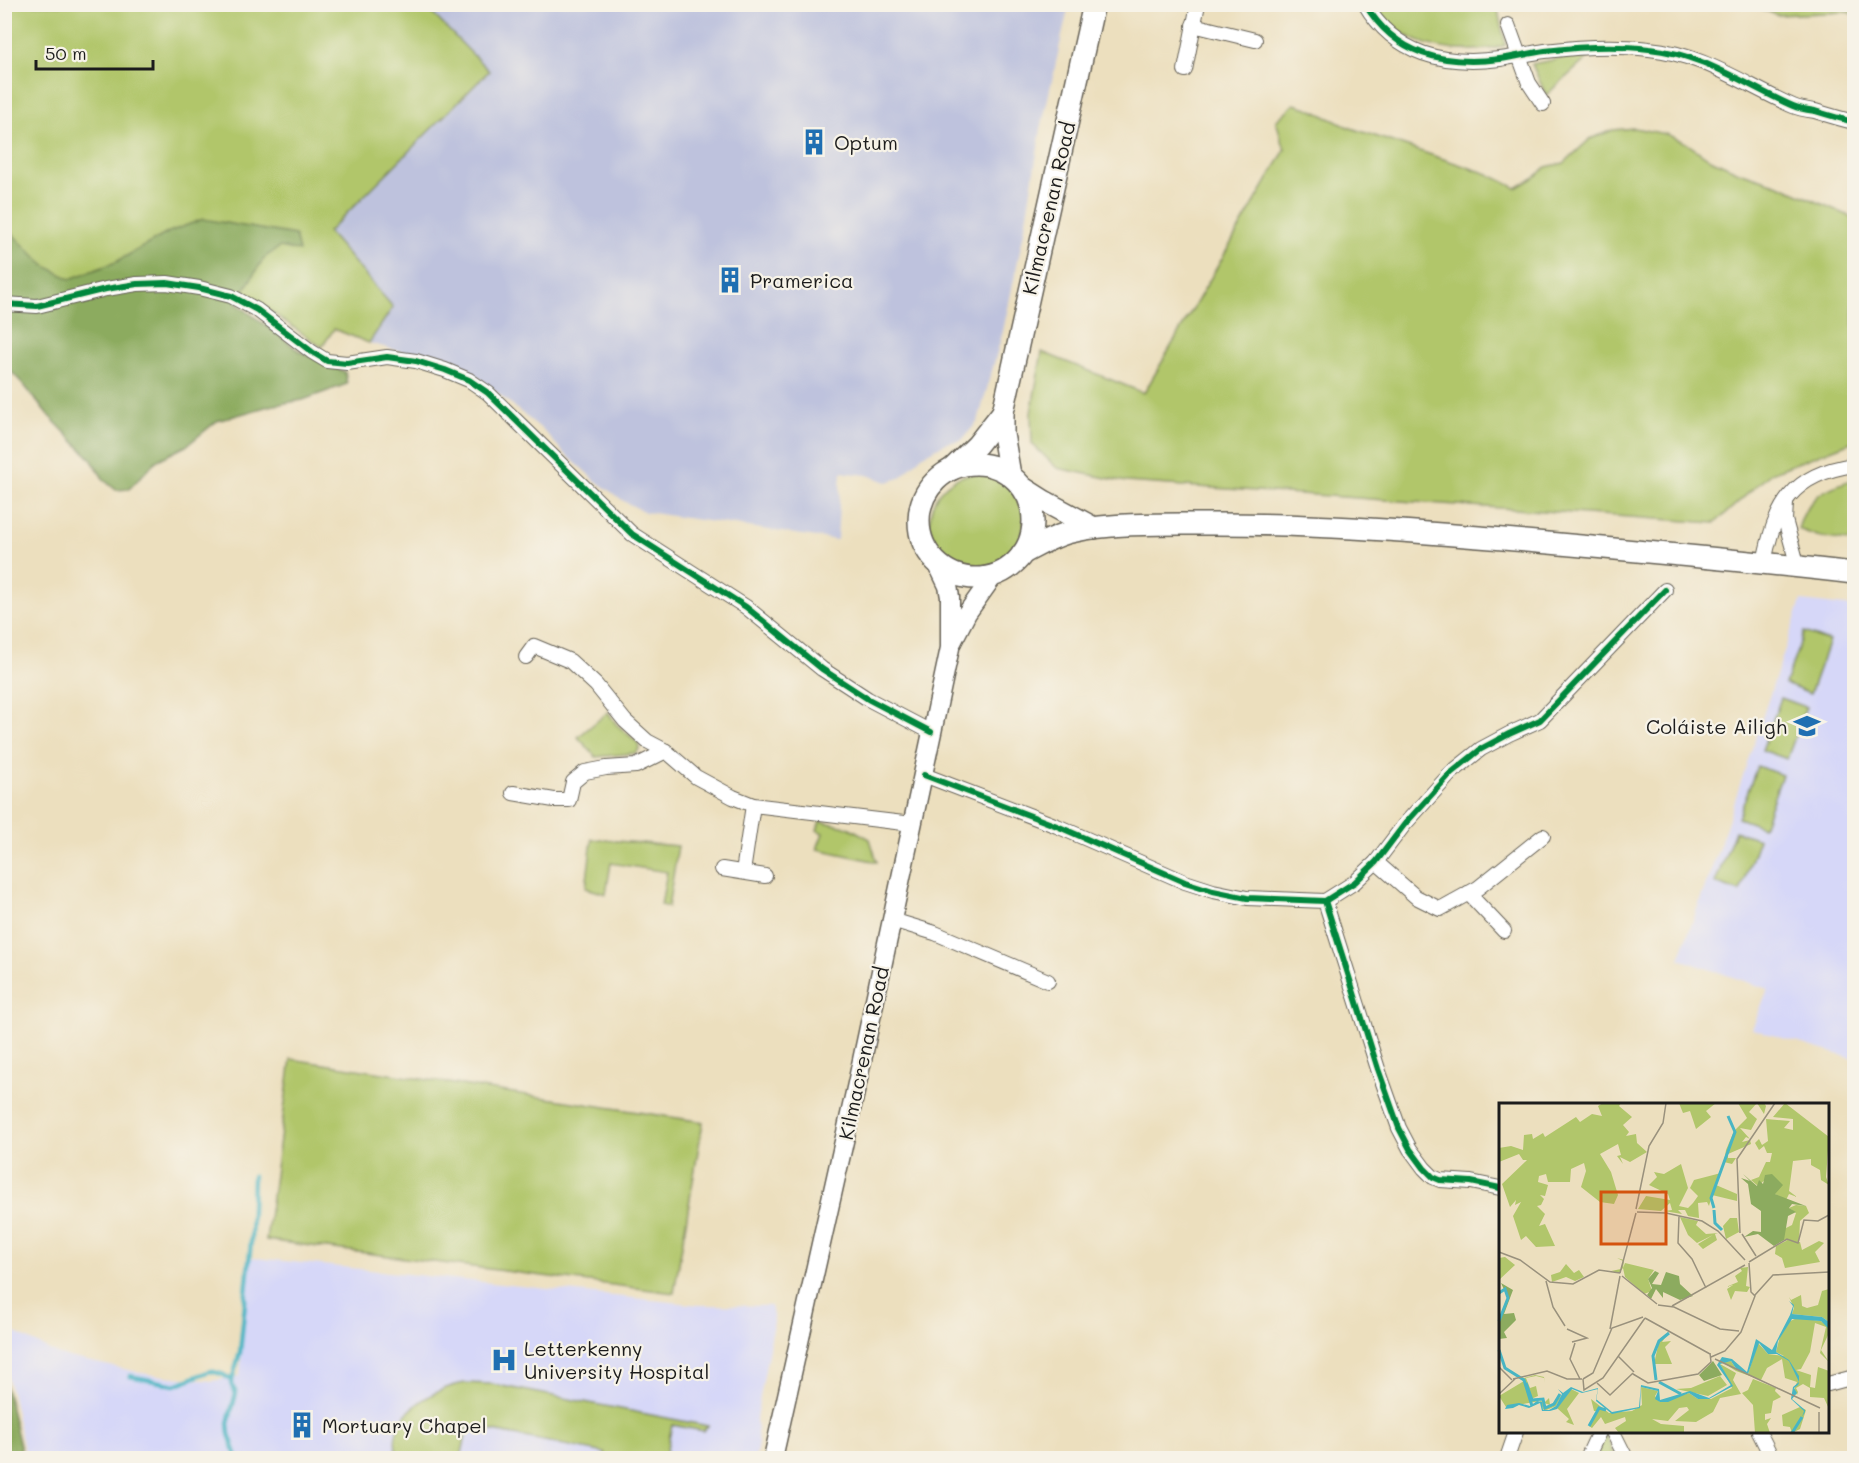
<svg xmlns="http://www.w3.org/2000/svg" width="1859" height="1463" viewBox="0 0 1859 1463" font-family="Mali,sans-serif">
  <rect width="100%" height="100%" fill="#f7f3e8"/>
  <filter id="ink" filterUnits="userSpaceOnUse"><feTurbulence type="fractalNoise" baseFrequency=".0167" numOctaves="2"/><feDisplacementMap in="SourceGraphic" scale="12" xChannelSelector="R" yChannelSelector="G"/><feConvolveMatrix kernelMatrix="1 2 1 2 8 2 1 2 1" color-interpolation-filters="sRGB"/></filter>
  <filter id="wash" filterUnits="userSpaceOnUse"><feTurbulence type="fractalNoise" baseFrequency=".008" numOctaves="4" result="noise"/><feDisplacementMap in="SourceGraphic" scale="24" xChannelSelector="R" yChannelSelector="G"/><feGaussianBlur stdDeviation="1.35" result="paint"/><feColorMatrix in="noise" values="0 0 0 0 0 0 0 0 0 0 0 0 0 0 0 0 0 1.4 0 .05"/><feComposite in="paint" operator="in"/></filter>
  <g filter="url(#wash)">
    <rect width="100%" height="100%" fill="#ecdfbe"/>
    <g fill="#d6d7f8">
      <path d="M1801 601 1854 607V1059L1752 1029 1768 989 1679 959 1720 845Z"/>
      <path d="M247 1257 699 1305 771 1306 774 1321 756 1419 758 1444 755 1458H26L5 1364 4 1327 59 1355 147 1374 212 1381 240 1376Z"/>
    </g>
    <path fill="#bec2dd" d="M424 5H1069L1041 129 1024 232 1003 331 978 421 962 440 946 443 922 456 900 478 887 482 867 475 841 472 837 540 645 512 625 502 596 481 563 452 544 431 480 379 467 371 449 364 369 343 393 307 328 232 489 72Z"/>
    <g fill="#b1c66b" stroke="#667144" stroke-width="1.5">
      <path d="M5 5H424L489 71 328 232 393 307 369 343 334 329 322 347 241 291 5 288Z"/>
      <path d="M1374 5H1497C1499 12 1499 18 1501 25 1502 32 1505 37 1505 45 1494 50 1485 49 1473 50 1435 52 1395 38 1374 5Z"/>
      <path d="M1753 5H1854V15L1848 12 1776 15Z"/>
      <path d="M1590 56 1546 95 1532 64 1563 58Z"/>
      <path d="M1294 104 1308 108 1348 127 1488 174 1516 188 1535 177 1546 167 1564 163 1590 139 1613 130 1634 128 1666 134 1686 143 1708 158 1739 172 1779 185 1854 218V441L1771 473 1715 523 1126 482 1057 468 1032 444 1031 413 1042 352 1144 393 1285 150 1276 121Z"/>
      <circle cx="977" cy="521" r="47"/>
      <path d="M1854 479V542L1820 537 1798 529C1808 495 1823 490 1854 479Z"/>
      <path d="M1804 632 1829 641 1810 694 1785 684Z"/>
      <path d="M1781 698 1806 707 1787 759 1762 750Z"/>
      <path d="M608 712 616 724 638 743 639 749 636 753 596 757 578 737Z"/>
      <path d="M1757 766 1782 775 1763 827 1738 818Z"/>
      <path d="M820 821 850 828 870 839 877 862 817 849 823 833 817 830Z"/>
      <path d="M1735 831 1759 839 1740 892 1715 883Z"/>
      <path d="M592 839 678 846 668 907 661 905 667 872 611 863 606 894 586 888Z"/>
      <path d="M291 1059 703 1122 674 1293 266 1240Z"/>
      <path d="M465 1383 492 1384 708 1426 703 1431 672 1425 665 1458H604L605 1453 468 1426 461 1458H399C381 1418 433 1388 465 1383Z"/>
      <path d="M1605 1434 1615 1458H1593Z"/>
    </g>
    <g fill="#8cab5f" stroke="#54643e" stroke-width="1.5">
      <path d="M203 219 295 235 299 251 280 247 264 258 236 303 301 352 345 372 347 384 303 400 269 406 217 421 186 446 156 461 129 489 116 490 104 480 91 459 49 416 23 384 5 365 4 226 44 265 70 279 116 262 169 232Z"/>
      <path d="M4 1384H5L23 1458H5Z"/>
    </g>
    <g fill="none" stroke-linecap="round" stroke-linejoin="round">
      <g stroke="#48b5c3" stroke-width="4.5">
        <path d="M130 1376 175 1385 210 1371 222 1374 232 1380"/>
        <path d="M237 1457 229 1434 228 1423 236 1393 232 1386V1380L240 1352 251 1242 253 1176"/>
      </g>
    </g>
  </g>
  <g filter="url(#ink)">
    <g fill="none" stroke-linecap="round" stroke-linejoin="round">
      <g stroke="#656055" stroke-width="16">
        <g id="street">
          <path d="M1365 4C1395 55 1444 66 1500 59 1515 57 1530 53 1545 51 1577 47 1618 45 1649 49 1703 54 1745 85 1793 106 1800 109 1808 110 1815 111 1828 115 1841 119 1854 122"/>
          <path d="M1193 25 1255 40"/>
          <path d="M1508 25 1529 83 1543 104"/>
          <path d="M1185 70 1198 4"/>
          <path d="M4 304 37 306 106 289 137 284 167 283 199 288 231 296 257 310 312 352 327 361 347 363 387 357 416 361 445 370 469 380 488 393 632 534 746 607 822 669 868 699 931 732"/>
          <path d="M1786 503 1785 520 1798 567"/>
          <path d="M1764 563C1775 505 1792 474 1854 465"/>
          <path d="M526 657 534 646 570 661 596 685 625 721 647 741 666 751"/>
          <path d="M924 775 1057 826 1185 882 1213 891 1247 898 1325 901 1378 1069 1399 1128 1410 1149 1424 1168 1433 1177 1440 1180 1471 1182 1500 1188"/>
          <path d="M513 793 554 800H569L573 782 585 772 606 768 636 766 666 751 696 777 733 797 753 805 912 824"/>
          <path d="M1376 862 1416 897 1440 909 1478 888 1543 836"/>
          <path d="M722 869 765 876"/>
          <path d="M743 872 753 805"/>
          <path d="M1468 893 1504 931"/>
          <path d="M1325 901 1355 882 1376 862 1404 825 1451 773 1481 749 1509 734 1540 720 1665 590"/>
          <path d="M892 920 935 933 1048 981"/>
          <path d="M1828 1384 1854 1377"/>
          <path d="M1613 1432 1626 1458"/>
          <path d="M1759 1432 1771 1456"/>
          <path d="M1507 1458 1516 1432"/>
          <path d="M1587 1458 1599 1432"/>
        </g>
      </g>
      <g stroke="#656055" stroke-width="21">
        <g id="secondary">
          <path d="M951 644 967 613 994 575"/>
          <path d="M773 1458 858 1079 950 648V597L948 586 937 563"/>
        </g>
      </g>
      <g stroke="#656055" stroke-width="24">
        <g id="primary">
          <circle cx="976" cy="521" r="57"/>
          <path d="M952 469 977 445 1003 412"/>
          <path d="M1010 475 1003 434V412L1094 4"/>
          <path d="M1022 487 1044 501 1094 528"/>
          <path d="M1022 554C1037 546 1050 538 1067 533 1104 523 1159 524 1198 524 1304 523 1410 531 1515 540 1629 550 1742 560 1854 573"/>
        </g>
      </g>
      <use href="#street" stroke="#fff" stroke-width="14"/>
      <use href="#secondary" stroke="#fff" stroke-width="18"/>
      <use href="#primary" stroke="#fff" stroke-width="21"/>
      <g stroke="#f7f3e8" stroke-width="10">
        <g id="cycleway">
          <path d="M1365 4C1395 55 1444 66 1500 59 1515 57 1530 53 1545 51 1577 47 1618 45 1649 49 1703 54 1745 85 1793 106 1800 109 1808 110 1815 111 1828 115 1841 119 1854 122"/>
          <path d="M4 304 37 306 106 289 137 284 167 283 199 288 231 296 257 310 312 352 327 361 347 363 387 357 416 361 445 370 469 380 488 393 632 534 746 607 822 669 868 699 931 732"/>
          <path d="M924 775 1057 826 1185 882 1213 891 1247 898 1325 901 1378 1069 1399 1128 1410 1149 1424 1168 1433 1177 1440 1180 1471 1182 1500 1188"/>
          <path d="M1325 901 1355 882 1376 862 1404 825 1451 773 1481 749 1509 734 1540 720 1665 590"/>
        </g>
      </g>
      <use href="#cycleway" stroke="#00873e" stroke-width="6"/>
    </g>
  </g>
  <defs>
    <g id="building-bare" transform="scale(2.07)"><path d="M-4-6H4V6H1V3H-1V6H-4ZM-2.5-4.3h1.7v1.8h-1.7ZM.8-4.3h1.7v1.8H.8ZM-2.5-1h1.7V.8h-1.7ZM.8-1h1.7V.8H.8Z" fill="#1f6fb2" stroke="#f7f3e8" stroke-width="2.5" paint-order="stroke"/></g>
    <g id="school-bare" transform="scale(2.07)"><path d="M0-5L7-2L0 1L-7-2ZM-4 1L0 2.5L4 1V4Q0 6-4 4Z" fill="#1f6fb2" stroke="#f7f3e8" stroke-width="2.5" paint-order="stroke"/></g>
    <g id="hospital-bare" transform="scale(2.07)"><path d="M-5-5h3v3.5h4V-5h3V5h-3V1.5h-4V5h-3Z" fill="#1f6fb2" stroke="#f7f3e8" stroke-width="2.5" paint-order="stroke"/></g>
  </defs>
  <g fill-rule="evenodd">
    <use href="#building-bare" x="814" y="142"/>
    <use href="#building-bare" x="730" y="280"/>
    <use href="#school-bare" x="1807" y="726"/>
    <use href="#hospital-bare" x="504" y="1360"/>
    <use href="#building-bare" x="302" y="1425"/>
  </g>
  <g text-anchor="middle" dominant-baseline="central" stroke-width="4.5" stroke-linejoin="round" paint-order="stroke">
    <g font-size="20" fill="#1c1c1c" stroke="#f7f3e8" text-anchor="start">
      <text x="834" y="142">Optum</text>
      <text x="750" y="280">Pramerica</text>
      <text x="1787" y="726" text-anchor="end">Coláiste Ailigh</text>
      <text x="524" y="1348">Letterkenny<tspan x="524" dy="23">University Hospital</tspan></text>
      <text x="322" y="1425">Mortuary Chapel</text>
    </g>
    <g font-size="20" fill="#1c1c1c" stroke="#f7f3e8">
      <text transform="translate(1048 208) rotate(-77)">Kilmacrenan Road</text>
      <text transform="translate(863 1053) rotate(-78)">Kilmacrenan Road</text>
    </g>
  </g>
  <g transform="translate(1499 1103)">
    <rect width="330" height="330" fill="#ecdfbe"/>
    <path d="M104 0H122L120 3 133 14 124 22 130 29 127 33 137 31 138 40 148 49 131 59 121 54 124 61 118 53 122 52 119 41 101 51 112 69 119 92 115 101 101 99 82 84 87 68 85 60 72 66 71 79H49L47 71 40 73 39 79 49 82 46 93 41 92 45 96 42 102 38 103 46 111 40 123 46 121 56 143 37 144 27 133 22 137 14 113 22 99 16 102 17 97 11 104 3 81 28 57H24L20 51 0 59V45L12 43 24 47 25 32 33 31 34 36 44 30 46 34 77 14 81 19 93 11 103 13 99 3ZM180 0H217L207 8 212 14 197 26 191 8 184 10ZM239 0H265L267 3 265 11 258 0 250 9 258 16 252 27 241 25 251 36 247 34 243 39 251 37 252 41 229 51V55H237L233 61 225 59 227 47 235 28 248 15ZM286 0 330 34 327 74 330 82 322 77 321 67 312 62V56L294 58 290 88 298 94 290 91 287 97 276 91 268 75 259 83 252 77 260 74 267 59H271L273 50H268L265 43 260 47 256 40 260 36 263 42 269 38 267 16 291 18 285 25 294 27V16L274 14ZM182 61 189 85 180 103 189 105 194 100 199 93 191 85 195 77 222 70 217 82 238 91V98L213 92 210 103 208 99 199 100 200 115 189 113 186 107H179L183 111 165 108 173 107 171 100 162 108 139 106 147 93 171 97 169 91 150 82 158 74 155 69 165 71ZM297 102 307 103 310 110 301 118 300 139 285 137V126L293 122 297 110 290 105ZM181 114 199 118 197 122 207 131 219 130 216 131 218 137 204 146 199 141 214 132 198 140 189 132ZM231 115H238L240 129 227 136 224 123ZM289 137 301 139 303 147 320 138 325 140 316 149 321 159 286 165 283 155 276 151 277 143ZM6 154 16 162 0 177V155ZM118 155 125 157 124 165 126 160 155 167 149 176 153 188 145 191 126 174 124 165 120 170 112 168 122 166 124 158ZM67 161 75 170 80 167 85 174 76 178 67 174 53 179 52 172 61 169ZM249 164 247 183 251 184 248 189 236 188 232 197 228 186 234 182 227 184 239 179 236 173 243 168 241 165ZM330 186V219L323 214 293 211 295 205 290 194 292 197 302 192 303 203 308 205 319 202 323 188ZM298 215 322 218 329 223 330 230 322 247 330 259 321 250 327 224 316 220 311 249 302 266 297 267 312 272 311 284 316 285 319 264 330 268V306L325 295 311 294V285L304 281 297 285 299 289 298 292 296 288 294 290 298 279 286 275 283 256 268 265 262 277 237 268 223 259 232 258 238 267 249 271 259 240 269 251 285 253 277 249 281 233 289 219ZM170 229 163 239 172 238 166 244 173 261H155L160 238ZM221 261 237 270 234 277 242 291 221 295 214 309 197 319 176 318 190 307 188 304 180 305 169 318 153 316 162 321 185 323V330H120L116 325 127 318 126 314 106 321 102 314 93 325 90 323 98 308H95L92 296 110 310 133 308 143 302 142 284 159 288 156 293 161 299 190 290 199 296H212L233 285ZM36 272 45 274 46 280 45 275 37 273 27 275 31 285 37 283 39 293 32 296 46 299 50 295 51 302 45 300 49 305 63 292 57 303 45 308 41 298 7 304 0 293 25 278 21 276ZM221 273 228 282 209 293 177 286 192 285ZM254 276 277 285 276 288 282 294 274 298 272 310 266 311V317L272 315 268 321 271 330H256L254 302 243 290 249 287ZM72 286 80 290 68 306 75 322 67 319 70 316 58 305ZM301 304 307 307 301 326 293 330 291 324 284 323 283 312Z" fill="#b1c66b"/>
    <path d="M244 71 258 83 260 77 264 81 266 72 273 71 284 82 276 91 307 103 293 101 290 105 297 109 289 113 285 137 275 143 259 131 245 134 254 128 262 129V108L252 101 249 81 242 75 251 78ZM156 168 160 170 153 181 162 182 167 169 180 173 181 181 194 193 181 197 164 189V195L157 186 152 196 148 192 153 185 149 176ZM2 180 14 187 5 211 15 210 17 217 5 229 8 235 0 236V240V218L9 195ZM214 258 223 272 205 278 200 272Z" fill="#8cab5f"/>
    <path d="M290 198 295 202 293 211 323 214 330 219V226L322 218 293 216 279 238 277 249 290 257 300 273V280L299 282 295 285 298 290 293 296 306 307V309L303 314 305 308 292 296 294 284 300 279 290 258 278 251H269L260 240 249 271 238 267 232 258 221 261 234 283 210 296H199L190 290 169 299H161L156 296 159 288 142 284 141 305 113 311 97 298 99 286 83 290 73 286 58 306 51 308H43L41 300 30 305 20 302 14 305 6 306 8 302 20 300 31 303 38 298 43 299 44 307H50L57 303 63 291 59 286 64 290 72 284 84 289 99 285 97 296 113 309 140 304 142 282 160 286 161 297 191 288 210 295 232 282 218 262 223 254 233 256 248 269 257 236 273 247 291 212 294 203Z" fill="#48b5c3"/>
    <path fill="none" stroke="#48b5c3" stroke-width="3" d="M215 105 212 95 236 29 229 13M215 107 216 120 223 127M0 190 6 186 9 195 0 218M0 247 6 265 25 277 33 303M157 277 154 253 160 238 170 230M160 279 182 291M27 280 33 297 44 296 46 305 55 301 61 291M90 323 100 305 107 307M293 330 303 314"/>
    <path fill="none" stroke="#99917d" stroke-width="1.5" d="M137 106 150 43 164 20 167 0M138 109 167 110 203 118 219 128 246 157M180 113 179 140 193 156 207 185M241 130 238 56 276 0M243 131 257 153M0 149 21 157 51 179 74 181 100 167 121 170M250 159 288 136 299 140 305 117 319 118 330 112M121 170 137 110M123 173 158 201M47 178 54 204 66 223M256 192 274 172 330 169M159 202 175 204 221 226 240 228M173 203 246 162M146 215 211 251M68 226 88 235 73 239M111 226 121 173M76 240 71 256 81 276M119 253 135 269M212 254 226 248 242 229 256 193 252 189 250 160M216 256 321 305M0 264 13 277M134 271 149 280 199 271 212 259 211 250M14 276 48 268 68 276H83M84 276 94 270 113 225 144 214M84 276 85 287 104 275 146 215M98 280 111 292 134 270M0 291 17 275M320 330V309"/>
    <path fill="#d4530e" fill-opacity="0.15" stroke="#d4530e" stroke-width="3" d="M102 89H167V141H102Z"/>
    <rect width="330" height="330" fill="none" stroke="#1c1c1c" stroke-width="3"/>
  </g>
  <rect width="1859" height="1463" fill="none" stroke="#f7f3e8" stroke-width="24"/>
  <path d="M36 60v9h117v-9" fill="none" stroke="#1c1c1c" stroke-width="3"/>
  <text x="45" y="60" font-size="18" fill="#1c1c1c" stroke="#f7f3e8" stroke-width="4.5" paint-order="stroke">50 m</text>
</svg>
